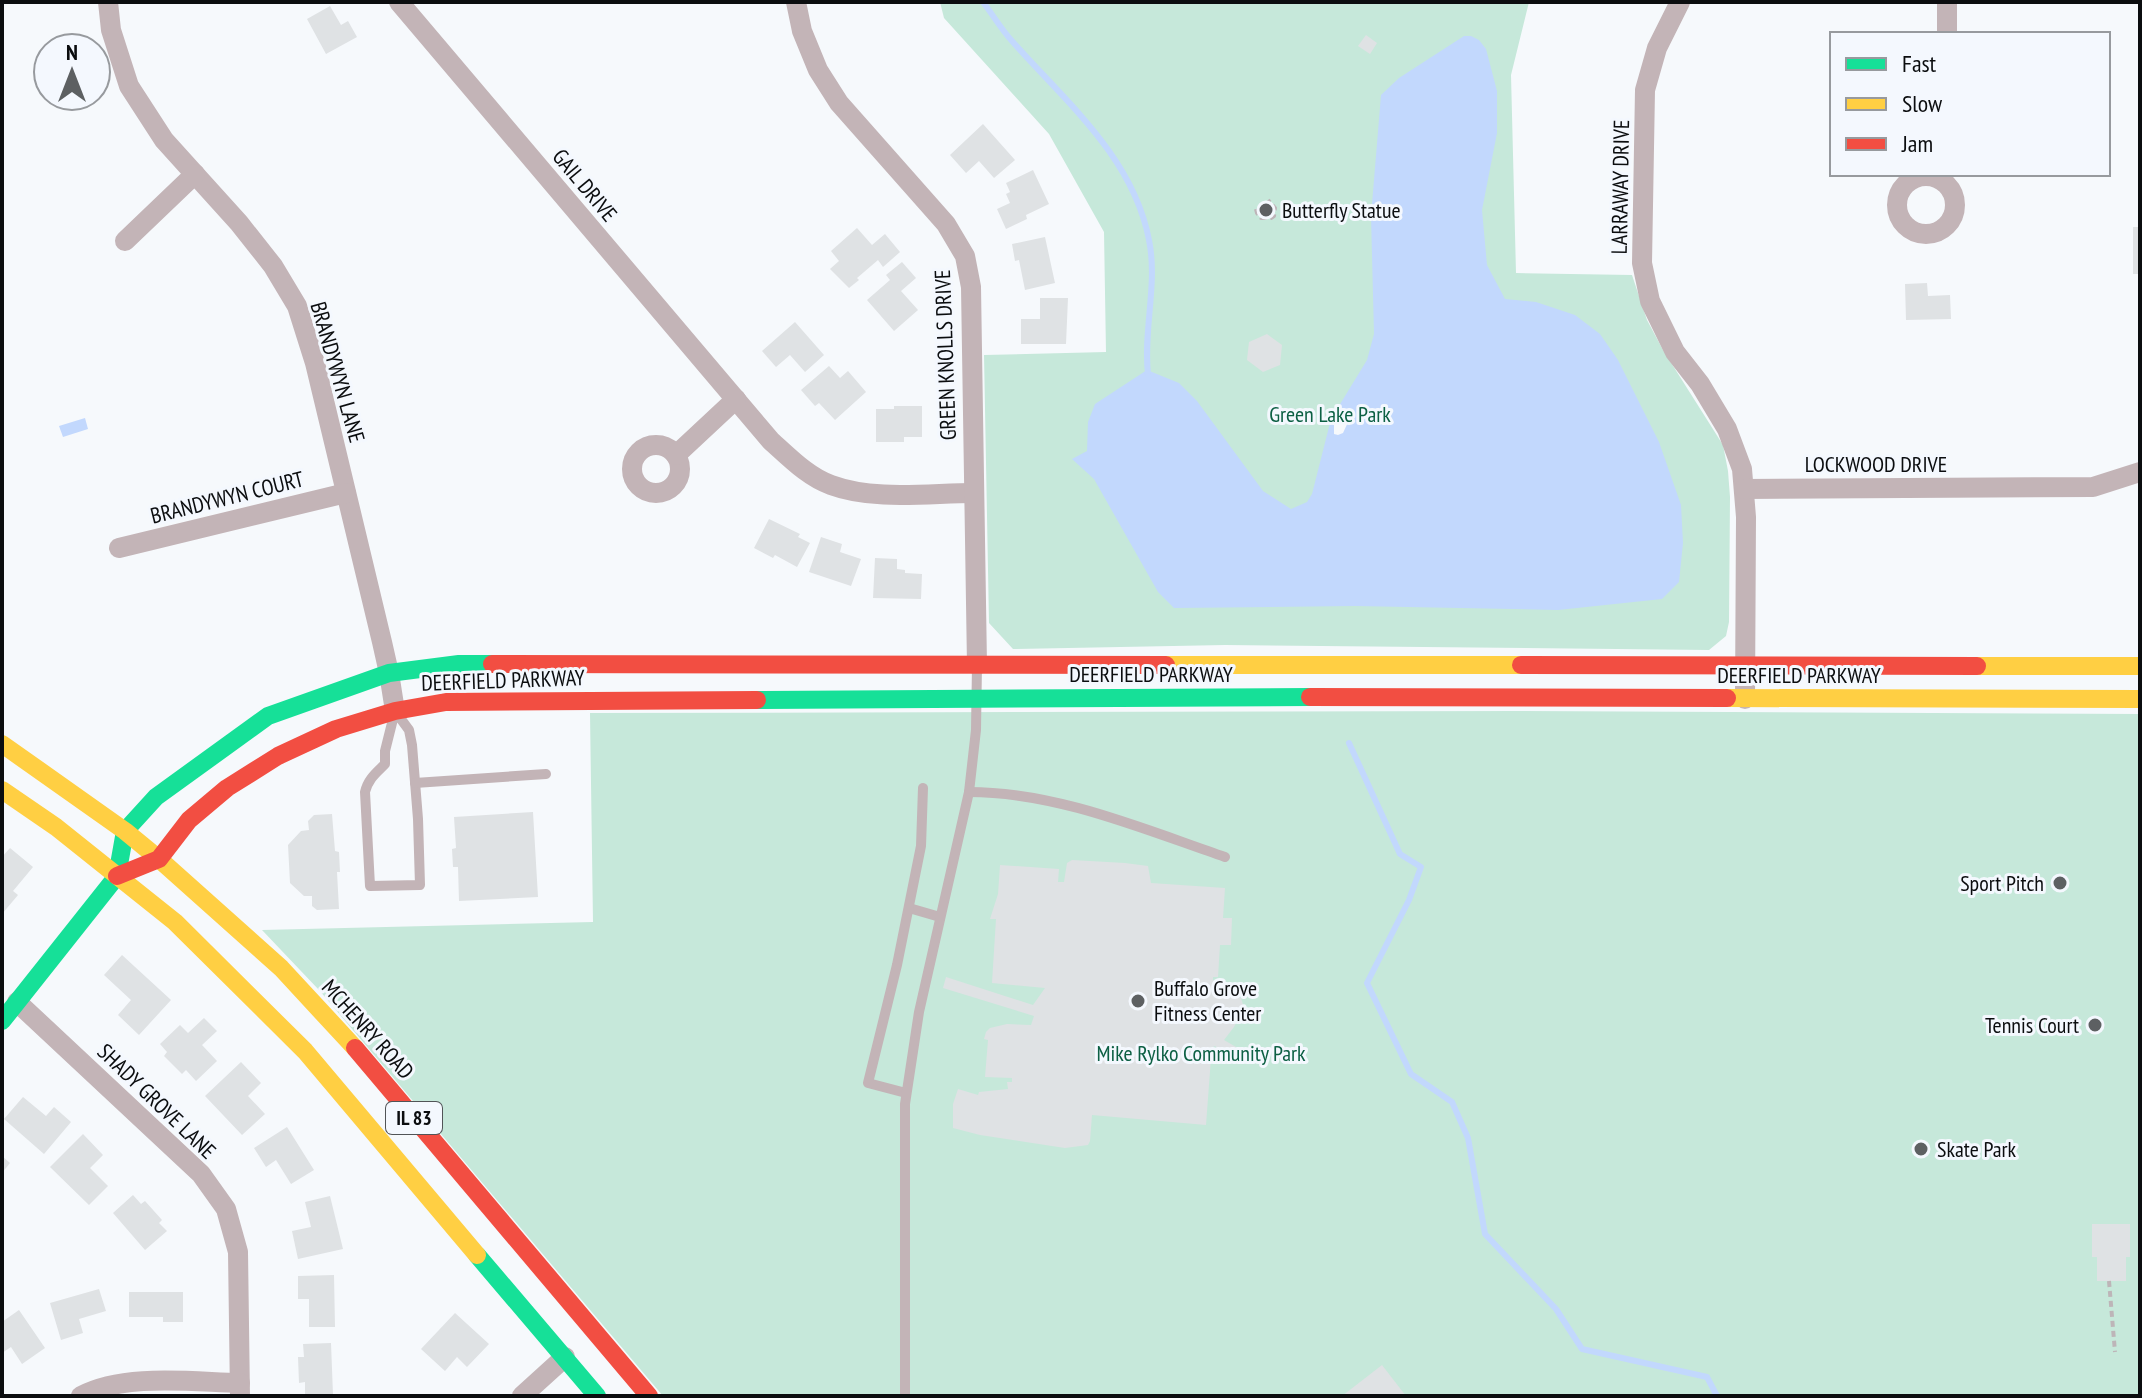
<svg xmlns="http://www.w3.org/2000/svg" width="2142" height="1398" viewBox="0 0 2142 1398" font-family="'PT Sans Narrow',sans-serif">
  <rect width="100%" height="100%" fill="#f6f9fc"/>
  <g fill="#c6e8da">
    <path d="M940 2H1529L1511 75 1516 273 1632 275 1647 320 1663 350 1723 445 1728 471 1730 497 1729 622 1726 636 1709 650 1225 645 1013 649 989 623 984 355 1106 352 1104 232 1049 134 944 18Z"/>
    <path d="M1520 711 2140 714V1396H663L319 990 262 930 593 922 590 713Z"/>
  </g>
  <g fill="#c2d8fd">
    <path d="M1464 36H1471L1479 40 1486 49 1497 91V133L1482 210 1487 265 1505 299 1536 302 1575 315 1600 334 1618 360 1659 442 1681 505 1683 543 1679 582 1662 599 1558 610 1355 606 1174 608 1158 592 1094 479 1072 459 1087 451 1088 422 1095 404 1147 370 1179 383 1197 401 1263 491 1291 509 1307 502 1312 494 1331 419 1367 360 1374 334 1371 216 1381 95 1399 78Z"/>
    <path d="M85 418 88 429 63 437 59 426Z"/>
  </g>
  <path fill="#f6f9fc" d="M1343 414 1346 415 1349 420 1343 433 1338 435 1334 434V425L1326 421 1328 415 1337 418 1338 416Z"/>
  <g fill="none" stroke-linecap="round" stroke-linejoin="round">
    <g stroke="#c2d8fd" stroke-width="6">
      <path d="M983 2C993 15 1001 29 1012 41 1066 102 1133 157 1149 240 1158 284 1143 330 1148 374"/>
      <path d="M1349 743 1400 854 1421 867 1409 900 1367 983 1411 1074 1452 1102 1468 1138 1485 1234 1556 1309 1582 1349 1707 1377 1717 1396"/>
    </g>
  </g>
  <g fill="#dfe2e4">
    <path d="M330 6 341 25 348 21 357 37 326 54 307 19Z"/>
    <path d="M1366 35 1377 43 1370 54 1358 46Z"/>
    <path d="M983 124 1015 160 994 178 979 161 966 173 950 155Z"/>
    <path d="M1033 170 1049 204 1026 215 1027 219 1006 229 997 209 1010 203 1006 194 1010 192 1006 183Z"/>
    <rect x="2133" y="227" width="7" height="47"/>
    <path d="M857 228 872 245 885 234 900 252 883 267 878 260 857 278 859 280 849 288 830 269 839 261 831 251Z"/>
    <path d="M1045 237 1055 283 1025 290 1019 260 1015 261 1012 244Z"/>
    <path d="M902 262 916 278 901 291 918 310 894 331 867 300 890 280 886 275Z"/>
    <path d="M1927 283 1928 296 1950 295 1951 319 1906 320 1905 284Z"/>
    <path d="M1040 298H1068L1066 344H1021V319H1040Z"/>
    <path d="M795 322 824 355 805 372 790 355 776 367 762 351Z"/>
    <path d="M1267 334 1282 345 1280 365 1263 372 1247 360 1249 342Z"/>
    <path d="M829 366 840 378 848 371 866 392 835 420 819 403 815 406 801 390Z"/>
    <path d="M894 406H922V437H904V442H876V409H894Z"/>
    <path d="M769 519 800 534 798 537 810 543 797 567 775 555 773 558 754 548Z"/>
    <path d="M821 537 842 544 840 552 861 559 851 586 809 572Z"/>
    <path d="M875 558 897 559V569L905 570V573L922 574 921 599 873 598Z"/>
    <path d="M533 812 538 897 459 901 458 867H453L452 849 456 848 454 817Z"/>
    <path d="M332 814 335 851 339 852 340 872H337L339 909 317 910 312 906V896H304L290 883 288 845 301 831 309 830 308 821 314 815Z"/>
    <path d="M10 848 33 867 13 891 18 895 2 914V857Z"/>
    <path d="M1072 860 1125 863 1148 866 1151 883 1225 888 1223 918H1232L1231 945H1220L1218 977H1213V980L1241 998 1244 1008 1234 1027 1224 1040 1236 1047V1051L1232 1057H1228L1215 1046 1207 1050 1206 1058H1211L1206 1125 1092 1115 1090 1141 1088 1145 1065 1148 980 1135 953 1128V1104L958 1089 978 1095 979 1092 1008 1089 1007 1082H1012V1078L985 1077 988 1040 984 1039 986 1032 990 1028 1007 1024 1031 1025 1034 1016 943 988 946 977 1033 1005 1045 988 992 983 996 919H990L998 894 1000 865 1059 869 1058 882H1064L1067 863Z"/>
    <path d="M122 955 171 1000 139 1035 118 1015 131 1000 104 975Z"/>
    <path d="M204 1018 217 1031 202 1045 217 1061 196 1081 186 1070 182 1074 164 1056 167 1052 160 1044 180 1025 188 1033Z"/>
    <path d="M241 1062 261 1083 248 1096 265 1114 242 1135 205 1096Z"/>
    <path d="M23 1097 46 1116 54 1107 71 1122 44 1154 4 1119Z"/>
    <path d="M287 1127 314 1170 291 1184 276 1160 266 1167 254 1148Z"/>
    <path d="M83 1134 103 1155 90 1168 108 1186 89 1205 50 1167Z"/>
    <path d="M2 1156 10 1163 2 1173Z"/>
    <path d="M133 1195 141 1204 145 1201 162 1220 159 1223 167 1231 145 1250 113 1213Z"/>
    <path d="M330 1196 343 1249 298 1259 292 1231 311 1227 305 1202Z"/>
    <path d="M2092 1224H2130V1257H2126V1281H2097V1257H2092Z"/>
    <path d="M334 1275 335 1327H309V1299H298V1276Z"/>
    <path d="M99 1289 106 1311 79 1319 83 1333 61 1340 50 1303Z"/>
    <path d="M129 1292H183V1322H163V1317H129Z"/>
    <path d="M19 1310 45 1348 22 1364 11 1347 2 1353V1322Z"/>
    <path d="M455 1313 489 1344 467 1367 457 1357 445 1371 421 1349Z"/>
    <path d="M331 1343 333 1395 305 1396V1382L299 1383 298 1357H304L303 1344Z"/>
    <path d="M1382 1365 1406 1396H1342Z"/>
  </g>
  <g fill="none" stroke-linecap="round" stroke-linejoin="round">
    <g stroke="#bdb5b8" stroke-width="4" stroke-dasharray="6 4" stroke-linecap="butt">
      <path d="M1256 209 1257 213 1261 218H1271L1274 216 1275 208 1268 200"/>
      <path d="M2109 1281 2115 1352"/>
    </g>
    <g stroke="#c3b4b7" stroke-width="10">
      <path d="M395 711 409 730 412 745 418 819 420 885 370 886 365 792C368 779 376 773 385 764V751Z"/>
      <path d="M415 783 546 774"/>
      <path d="M969 792C1057 792 1143 829 1225 857"/>
      <path d="M909 908 940 917"/>
      <path d="M906 1093 868 1083 897 965 921 846 923 788"/>
      <path d="M905 1396V1104L919 1012 969 792 976 730 977 665"/>
    </g>
    <g stroke="#c3b4b7" stroke-width="20">
      <path d="M108 2 111 30 129 86 164 140 239 223 273 266 297 306 315 363 382 642 389 673 395 711"/>
      <path d="M399 2 771 441C789 457 808 477 831 485 874 501 929 493 974 493"/>
      <path d="M796 2 802 31 818 70 839 103 946 224 965 256 971 287 977 665"/>
      <path d="M1680 2 1657 48 1645 90 1642 263 1650 301 1675 352 1700 384 1727 429 1742 469 1746 517 1745 699"/>
      <path d="M1947 34V2"/>
      <circle cx="1926" cy="205" r="29"/>
      <path d="M125 241 195 174"/>
      <circle cx="656" cy="469" r="24"/>
      <path d="M676 455 736 399"/>
      <path d="M1744 489 2093 487 2140 472"/>
      <path d="M119 548 346 493"/>
      <path d="M17 1002 201 1174 226 1209 238 1252 240 1396"/>
      <path d="M81 1396C124 1373 192 1382 240 1383"/>
      <path d="M522 1396 565 1357"/>
    </g>
    <g stroke="#16e098" stroke-width="18">
      <path d="M757 700 1310 697"/>
      <path d="M2 1021 117 876 125 831 156 797 268 716 389 673 459 664H492"/>
      <path d="M477 1255 597 1396"/>
    </g>
    <g stroke="#ffcf43" stroke-width="18">
      <path d="M1166 665H1521"/>
      <path d="M1977 666H2140"/>
      <path d="M1727 698 2140 699"/>
      <path d="M2 744 125 831 159 859 281 968 355 1048"/>
      <path d="M2 790 56 827 175 922 305 1051 477 1255"/>
    </g>
    <g stroke="#f24e42" stroke-width="18">
      <path d="M492 664 1166 665"/>
      <path d="M1521 665 1977 666"/>
      <path d="M1310 697 1727 698"/>
      <path d="M117 876 159 859 189 820 227 788 278 756 336 729 395 711 446 702 757 700"/>
      <path d="M355 1048 649 1396"/>
    </g>
  </g>
  <g fill="#5d6062" stroke="#f4f8fe" stroke-width="3">
    <circle cx="1266" cy="210" r="8"/>
    <circle cx="2060" cy="883" r="8"/>
    <circle cx="1138" cy="1001" r="8"/>
    <circle cx="2095" cy="1025" r="8"/>
    <circle cx="1921" cy="1149" r="8"/>
  </g>
  <g text-anchor="middle" dominant-baseline="central" stroke-width="6" stroke-linejoin="round" paint-order="stroke">
    <rect fill="#f4f8fe" stroke="#515457" stroke-width="2" x="386" y="1102" width="56" height="32" rx="6"/>
    <g font-size="20" font-weight="bold" fill="#0b0d0f">
      <text x="414" y="1118">IL 83</text>
    </g>
    <g font-size="22" fill="#0b0d0f" stroke="#f4f8fe">
      <text transform="translate(585 185) rotate(50)">GAIL DRIVE</text>
      <text transform="translate(1620 187) rotate(-89)">LARRAWAY DRIVE</text>
      <text transform="translate(945 355) rotate(-92)">GREEN KNOLLS DRIVE</text>
      <text transform="translate(338 372) rotate(74)">BRANDYWYN LANE</text>
      <text x="1876" y="464">LOCKWOOD DRIVE</text>
      <text transform="translate(227 497) rotate(-14)">BRANDYWYN COURT</text>
      <text x="1151" y="674">DEERFIELD PARKWAY</text>
      <text x="1799" y="675">DEERFIELD PARKWAY</text>
      <text transform="translate(503 680) rotate(-2)">DEERFIELD PARKWAY</text>
      <text transform="translate(368 1029) rotate(48)">MCHENRY ROAD</text>
      <text transform="translate(157 1101) rotate(44)">SHADY GROVE LANE</text>
    </g>
    <g font-size="22" fill="#0b0d0f" stroke="#f4f8fe" text-anchor="start">
      <text x="1282" y="210">Butterfly Statue</text>
      <text x="2044" y="883" text-anchor="end">Sport Pitch</text>
      <text x="1154" y="988">Buffalo Grove<tspan x="1154" dy="25">Fitness Center</tspan></text>
      <text x="2079" y="1025" text-anchor="end">Tennis Court</text>
      <text x="1937" y="1149">Skate Park</text>
    </g>
    <g font-size="22" fill="#0d6044" stroke="#f4f8fe">
      <text x="1330" y="414">Green Lake Park</text>
      <text x="1201" y="1053">Mike Rylko Community Park</text>
    </g>
  </g>
  <rect width="2142" height="1398" fill="none" stroke="#0b0d0f" stroke-width="8"/>
  <rect x="1830" y="32" width="280" height="144" fill="#f4f8fe" stroke="#979a9e" stroke-width="2"/>
  <rect x="1846" y="58" width="40" height="12" fill="#16e098" stroke="#979a9e" stroke-width="2"/>
  <text x="1902" y="72" font-size="24" fill="#0b0d0f">Fast</text>
  <rect x="1846" y="98" width="40" height="12" fill="#ffcf43" stroke="#979a9e" stroke-width="2"/>
  <text x="1902" y="112" font-size="24" fill="#0b0d0f">Slow</text>
  <rect x="1846" y="138" width="40" height="12" fill="#f24e42" stroke="#979a9e" stroke-width="2"/>
  <text x="1902" y="152" font-size="24" fill="#0b0d0f">Jam</text>
  <g transform="translate(72 72)"><circle r="38" fill="#f4f8fe" stroke="#979a9e" stroke-width="2"/>
  <path d="M0-6L14 30L0 20L-14 30Z" fill="#5d6062"/>
  <text y="-12" font-size="22" font-weight="bold" text-anchor="middle" fill="#0b0d0f">N</text>
  </g>
</svg>
